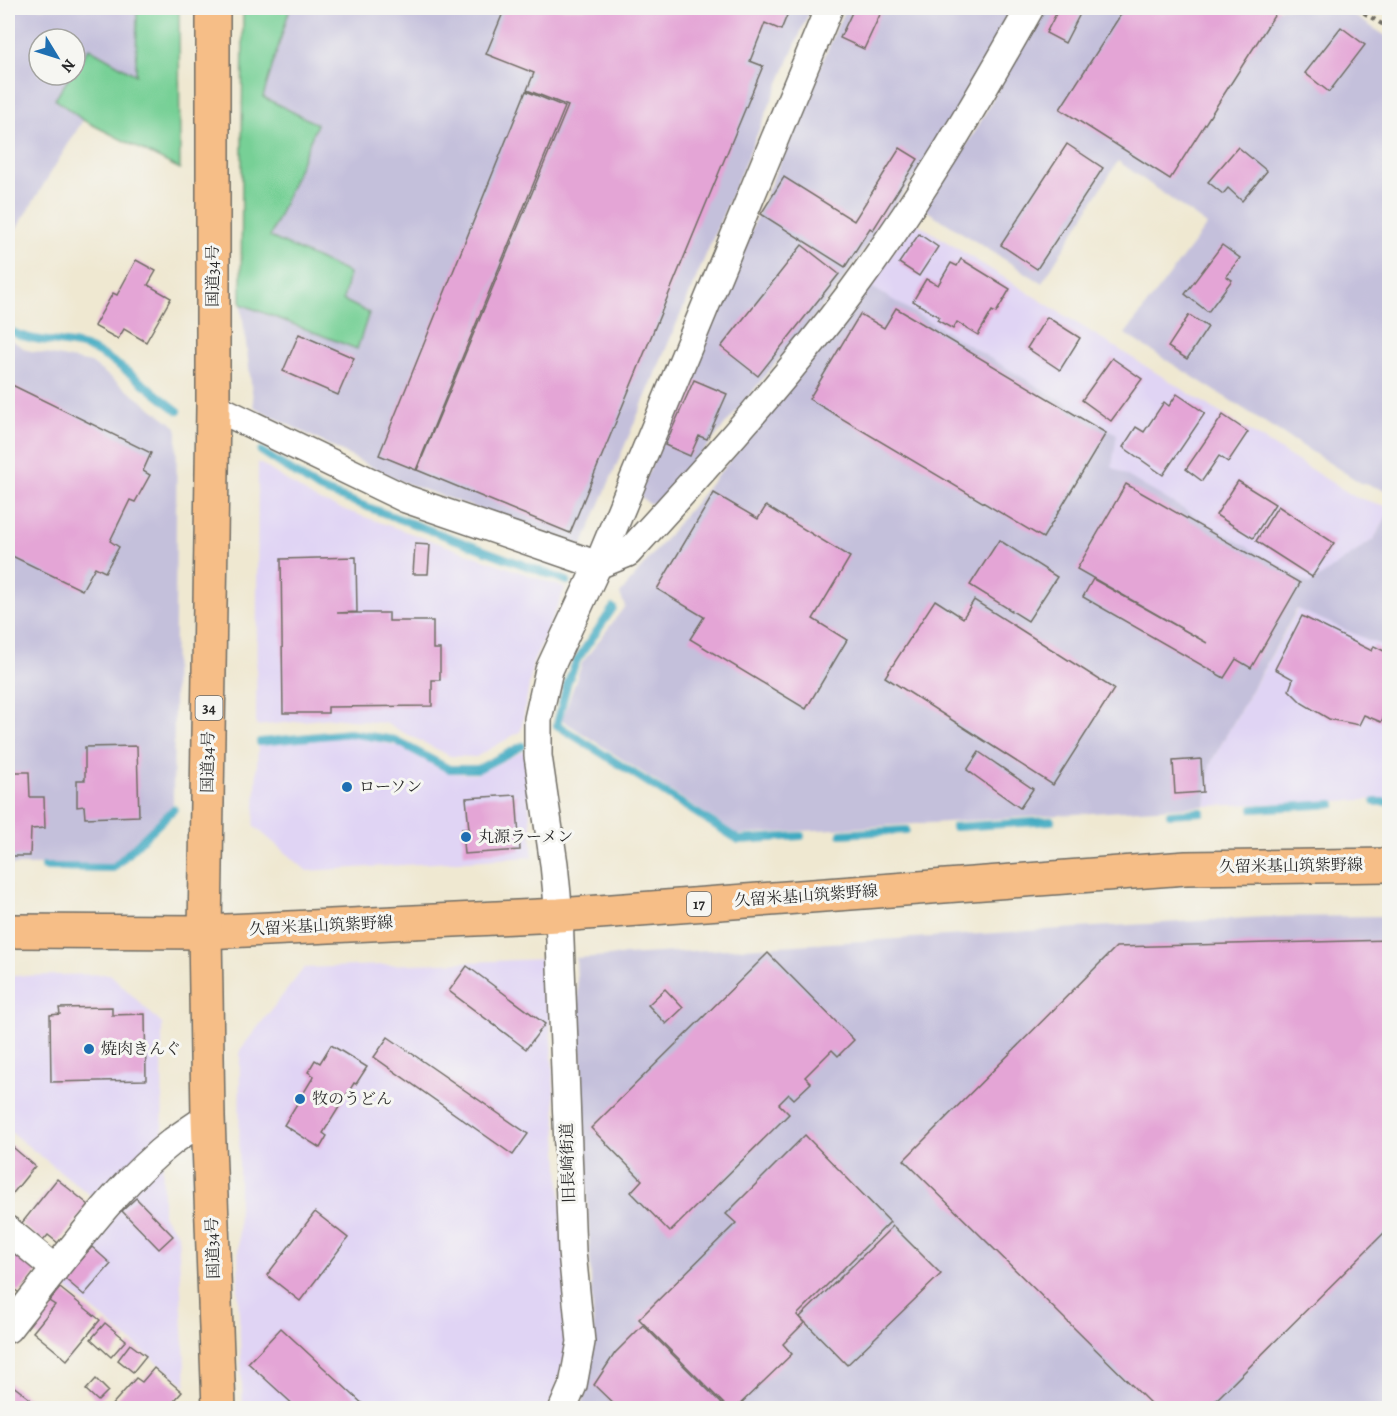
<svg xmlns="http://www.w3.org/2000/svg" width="1397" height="1416" viewBox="0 0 1397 1416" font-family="Alegreya,'Noto Serif JP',serif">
  <rect width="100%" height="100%" fill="#f6f6f2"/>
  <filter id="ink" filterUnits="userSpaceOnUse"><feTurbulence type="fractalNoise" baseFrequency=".0167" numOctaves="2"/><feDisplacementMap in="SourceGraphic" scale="12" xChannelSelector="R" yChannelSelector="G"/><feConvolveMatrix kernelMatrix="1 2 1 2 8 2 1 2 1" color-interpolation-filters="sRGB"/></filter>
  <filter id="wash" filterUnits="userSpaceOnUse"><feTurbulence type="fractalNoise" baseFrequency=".008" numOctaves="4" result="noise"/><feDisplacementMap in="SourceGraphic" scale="24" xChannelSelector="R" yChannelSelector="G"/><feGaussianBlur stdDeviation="1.35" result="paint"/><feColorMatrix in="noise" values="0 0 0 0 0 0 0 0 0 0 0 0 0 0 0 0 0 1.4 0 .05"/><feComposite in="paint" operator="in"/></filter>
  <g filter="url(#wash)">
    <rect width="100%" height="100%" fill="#efe8d1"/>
    <g fill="#e0d4f4">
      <path d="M915 222 1355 497 1389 507V512L1374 539 1310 585 1111 467 868 285Z"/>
      <path d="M258 462 317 500 565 588 533 663 521 731 476 757 450 756 385 723 330 718 256 726Z"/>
      <path d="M1298 609 1389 649V799L1205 806 1210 764Z"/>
      <path d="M349 736 400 746 449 773 476 774 525 750 533 857 307 871 254 826 258 746Z"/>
      <path d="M546 959 570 1343 549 1408H243L238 1290 240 1050 304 968Z"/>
      <path d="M110 974 162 1024 163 1216 178 1234 186 1386 54 1278 110 1211 8 1130V976Z"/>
    </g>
    <g fill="#c4c0db">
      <path d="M8 8H179V100L89 48 75 69V39H39V75H71L55 99 83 120 8 243Z"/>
      <path d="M243 8H811L582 546 397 480 254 407 241 304Z"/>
      <path d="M845 8H1015L955 118 836 290 664 499 649 504 639 495Z"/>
      <path d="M1041 8H1342L1389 38V491L1361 483 1125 334 1207 225 1118 161 1042 283 924 209 976 130Z"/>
      <path d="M868 285 1117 434 1112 467 1310 584 1374 539 1389 512V649L1297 609 1210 764 1205 806 738 835 562 720 582 663 625 606 620 594 791 386Z"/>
      <path d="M8 338 27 350 91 363 177 427 173 806 115 865H8Z"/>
      <path d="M1389 916V1408H580L584 1399 594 1344 576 958 1264 917Z"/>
    </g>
    <g fill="#77d096" stroke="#517e60" stroke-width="1.5">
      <path d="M137 8H179L180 169 83 120 55 99 71 75H75V69L89 48 136 75Z"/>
      <path d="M243 8H290L263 97 317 124 270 237 349 273 343 300 369 313 357 349 241 304Z"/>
    </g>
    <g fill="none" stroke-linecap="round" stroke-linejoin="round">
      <g stroke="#42abc2" stroke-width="8">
        <path d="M8 330C35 344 58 339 85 347 112 356 154 393 178 411"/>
        <path d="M261 451 319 489 567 581"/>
        <path d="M613 608 577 660 567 684 557 725 739 840 801 836"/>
        <path d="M260 742 349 733 395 740 449 769H478L522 746"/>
        <path d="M1375 802H1390"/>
        <path d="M1253 809 1333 804"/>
        <path d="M1170 814 1201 812"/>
        <path d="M955 827 1051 821"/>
        <path d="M841 834 906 830"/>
        <path d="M44 867 113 868 174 809"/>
      </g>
    </g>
    <g id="blocks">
      <g fill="#e4a5d6">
        <path d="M505 8H790L781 30 765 23 750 61 763 66 570 533 417 470 568 106 527 90 534 73 486 54Z"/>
        <path d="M854 8H883L864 49 840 38Z"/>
        <path d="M1059 8H1083L1065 43 1046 33Z"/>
        <path d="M1125 8H1279L1170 179 1060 109Z"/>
        <path d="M1341 27 1365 45 1329 92 1305 73Z"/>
        <path d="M526 91 565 107 416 470 379 455Z"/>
        <path d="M1067 144 1103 168 1037 269 1001 245Z"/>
        <path d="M1238 147 1267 171 1242 201 1228 188 1223 194 1208 182Z"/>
        <path d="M900 148 918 159 873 230 870 228 845 267 761 214 784 177 854 221Z"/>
        <path d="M919 234 938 247 919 276 899 263Z"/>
        <path d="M802 245 839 274 758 376 721 347Z"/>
        <path d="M1222 245 1240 258 1226 276 1232 280 1208 312 1185 294Z"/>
        <path d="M961 259 1010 289 996 313 992 311 978 335 957 322 953 329 937 320 939 317 913 301 926 279 938 285 951 263 957 266Z"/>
        <path d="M136 260 156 271 148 285 171 298 146 342 124 329 118 339 94 326 113 293 117 295Z"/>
        <path d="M896 308 1106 433 1043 538 809 399 860 314 884 328Z"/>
        <path d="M1189 315 1208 327 1187 359 1168 347Z"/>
        <path d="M1047 317 1080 338 1060 370 1027 348Z"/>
        <path d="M299 334 354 358 338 395 283 371Z"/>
        <path d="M1112 358 1142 379 1111 421 1082 400Z"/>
        <path d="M694 380 727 394 707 439 699 436 690 456 665 445Z"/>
        <path d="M8 383 151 453 143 471 150 475 135 502 130 500 110 541 119 547 105 572 95 567 82 590 8 554Z"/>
        <path d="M1177 394 1205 413 1163 475 1123 447 1136 427 1144 432 1164 402 1169 406Z"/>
        <path d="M1223 415 1248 432 1228 462 1219 456 1202 481 1186 469Z"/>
        <path d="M1238 481 1275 504 1253 538 1216 515Z"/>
        <path d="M1126 484 1300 583 1251 668 1236 659 1224 678 1083 597 1093 579 1207 643 1077 569Z"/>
        <path d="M714 493 758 519 766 506 850 557 813 619 847 640 806 709 690 639 704 617 657 589Z"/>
        <path d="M1278 506 1334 543 1312 577 1256 541Z"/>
        <path d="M999 540 1057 577 1028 621 970 585Z"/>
        <path d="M415 544 430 545 428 574H413Z"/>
        <path d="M356 557 357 612 337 613H389V621H433V649H440V680H432V706L328 707V713H283L281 559Z"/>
        <path d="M935 600 963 618 974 600 1114 689 1053 785 885 677Z"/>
        <path d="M1302 616 1372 651 1374 646 1390 654V705L1381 722 1364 715 1359 725 1329 719 1302 703 1289 690 1293 679 1275 669Z"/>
        <path d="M137 746 139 816 85 818 84 806 77 807V780H85V747Z"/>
        <path d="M979 752 1033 789 1020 808 967 770Z"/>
        <path d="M1201 759 1203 792 1175 794 1173 761Z"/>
        <path d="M8 772H29L30 797H44L45 828 31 829 30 856H8Z"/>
        <path d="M516 795 520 850 464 854 462 829H469L466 798Z"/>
        <path d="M1390 940V1227L1208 1408H1155L904 1160 1116 947Z"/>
        <path d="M768 953 854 1040 838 1056 832 1050 805 1077 811 1083 794 1099 789 1094 779 1104 789 1114 670 1232 631 1192 642 1180 591 1128Z"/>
        <path d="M467 966 545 1024 526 1049 449 991Z"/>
        <path d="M665 989 683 1008 666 1024 648 1005Z"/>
        <path d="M112 1007V1015L145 1014 146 1080 51 1082 50 1015 60 1014 59 1008Z"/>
        <path d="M388 1037 528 1134 513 1155 374 1057Z"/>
        <path d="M331 1045 367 1067 356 1084 354 1083 323 1133 327 1136 320 1148 284 1125 314 1076 308 1072 315 1060 320 1063Z"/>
        <path d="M805 1135 890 1222 797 1315 804 1323 783 1344 792 1354 736 1408H728L639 1319 736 1223 726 1214Z"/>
        <path d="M8 1143 35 1166 9 1198 8 1196Z"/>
        <path d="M57 1179 89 1205 58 1243 48 1235 43 1241 21 1224Z"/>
        <path d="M136 1198 173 1236 159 1249 122 1211Z"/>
        <path d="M315 1212 348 1238 300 1301 267 1275Z"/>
        <path d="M893 1226 941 1274 847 1365 800 1317Z"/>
        <path d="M12 1247 39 1269 19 1293 8 1284V1271L9 1269 8 1267V1252Z"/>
        <path d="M92 1247 111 1264 84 1295 64 1278Z"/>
        <path d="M60 1288 100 1320 67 1360 33 1332 55 1305 49 1301Z"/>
        <path d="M105 1323 126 1340 111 1357 91 1339Z"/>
        <path d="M643 1325 726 1408H618L594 1385 615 1353Z"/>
        <path d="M281 1328 367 1408H297L248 1363Z"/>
        <path d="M130 1344 146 1356 133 1372 118 1360Z"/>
        <path d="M154 1368 182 1392 168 1408H109L136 1378 142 1382Z"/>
        <path d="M96 1379 108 1391 98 1401 86 1390Z"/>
        <path d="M8 1382 30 1399 26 1405 31 1408 8 1407Z"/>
      </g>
    </g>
  </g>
  <g filter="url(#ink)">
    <use href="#blocks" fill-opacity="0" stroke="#706d65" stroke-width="1.5"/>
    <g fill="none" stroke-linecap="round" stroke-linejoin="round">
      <g stroke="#706d65" stroke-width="30">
        <g id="street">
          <path d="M213 406 406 499 598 565 628 553C705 469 783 383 852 291 919 201 975 105 1030 8"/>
          <path d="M8 1230 55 1269 8 1329"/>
          <path d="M55 1269C91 1224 127 1177 173 1141 184 1133 196 1125 208 1117"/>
          <path d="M563 1408 573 1385 581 1342 572 1252 559 915 554 864 538 756V719L549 670 598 565 829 8"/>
        </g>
      </g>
      <g stroke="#706d65" stroke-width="36">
        <path id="primary" d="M8 931 205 932 559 915 1186 868 1390 865"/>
      </g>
      <g stroke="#706d65" stroke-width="36">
        <path id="highway" d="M213 8V406L205 932 208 1117 219 1408"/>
      </g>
      <path stroke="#706d65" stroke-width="4" stroke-dasharray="4.5 4.5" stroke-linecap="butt" d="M1356 8 1390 29"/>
      <use href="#street" stroke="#fff" stroke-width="27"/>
      <use href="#primary" stroke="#f6be87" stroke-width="33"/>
      <use href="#highway" stroke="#f6be87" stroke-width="33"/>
    </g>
  </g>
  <g fill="#1f6fb2" stroke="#f6f6f2" stroke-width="2">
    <circle cx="347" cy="787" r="6"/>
    <circle cx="466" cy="837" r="6"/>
    <circle cx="89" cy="1049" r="6"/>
    <circle cx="300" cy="1099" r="6"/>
  </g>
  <g text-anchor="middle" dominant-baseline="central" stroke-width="6" stroke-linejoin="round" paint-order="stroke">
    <g fill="#f6f6f2" stroke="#686867" stroke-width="1.5">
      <rect x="195.5" y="696" width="27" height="24" rx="4.5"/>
      <rect x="687" y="892" width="24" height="24" rx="4.5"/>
    </g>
    <g font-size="15" font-weight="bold" fill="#2b2b2b">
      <text x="209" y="708">34</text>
      <text x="699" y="904">17</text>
    </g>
    <g font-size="16" fill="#2b2b2b" stroke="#f6f6f2">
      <text transform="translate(213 276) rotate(-90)">国道34号</text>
      <text transform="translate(208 762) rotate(-89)">国道34号</text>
      <text transform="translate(1291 866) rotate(-1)">久留米基山筑紫野線</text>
      <text transform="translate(806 896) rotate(-4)">久留米基山筑紫野線</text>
      <text transform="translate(321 926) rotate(-3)">久留米基山筑紫野線</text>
      <text transform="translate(568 1163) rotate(-92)">旧長崎街道</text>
      <text transform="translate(213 1248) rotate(-92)">国道34号</text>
    </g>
    <g font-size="16" fill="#2b2b2b" stroke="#f6f6f2" text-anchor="start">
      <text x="359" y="787">ローソン</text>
      <text x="478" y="837">丸源ラーメン</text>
      <text x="101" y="1049">焼肉きんぐ</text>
      <text x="312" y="1099">牧のうどん</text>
    </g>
  </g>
  <rect width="1397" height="1416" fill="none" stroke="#f6f6f2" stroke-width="30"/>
  <g transform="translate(57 57) rotate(128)"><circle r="28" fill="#f6f6f2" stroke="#a5a5a2" stroke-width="1.5"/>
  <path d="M0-4.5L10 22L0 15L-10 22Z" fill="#1f6fb2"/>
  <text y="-9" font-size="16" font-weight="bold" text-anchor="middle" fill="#2b2b2b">N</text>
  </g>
</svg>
